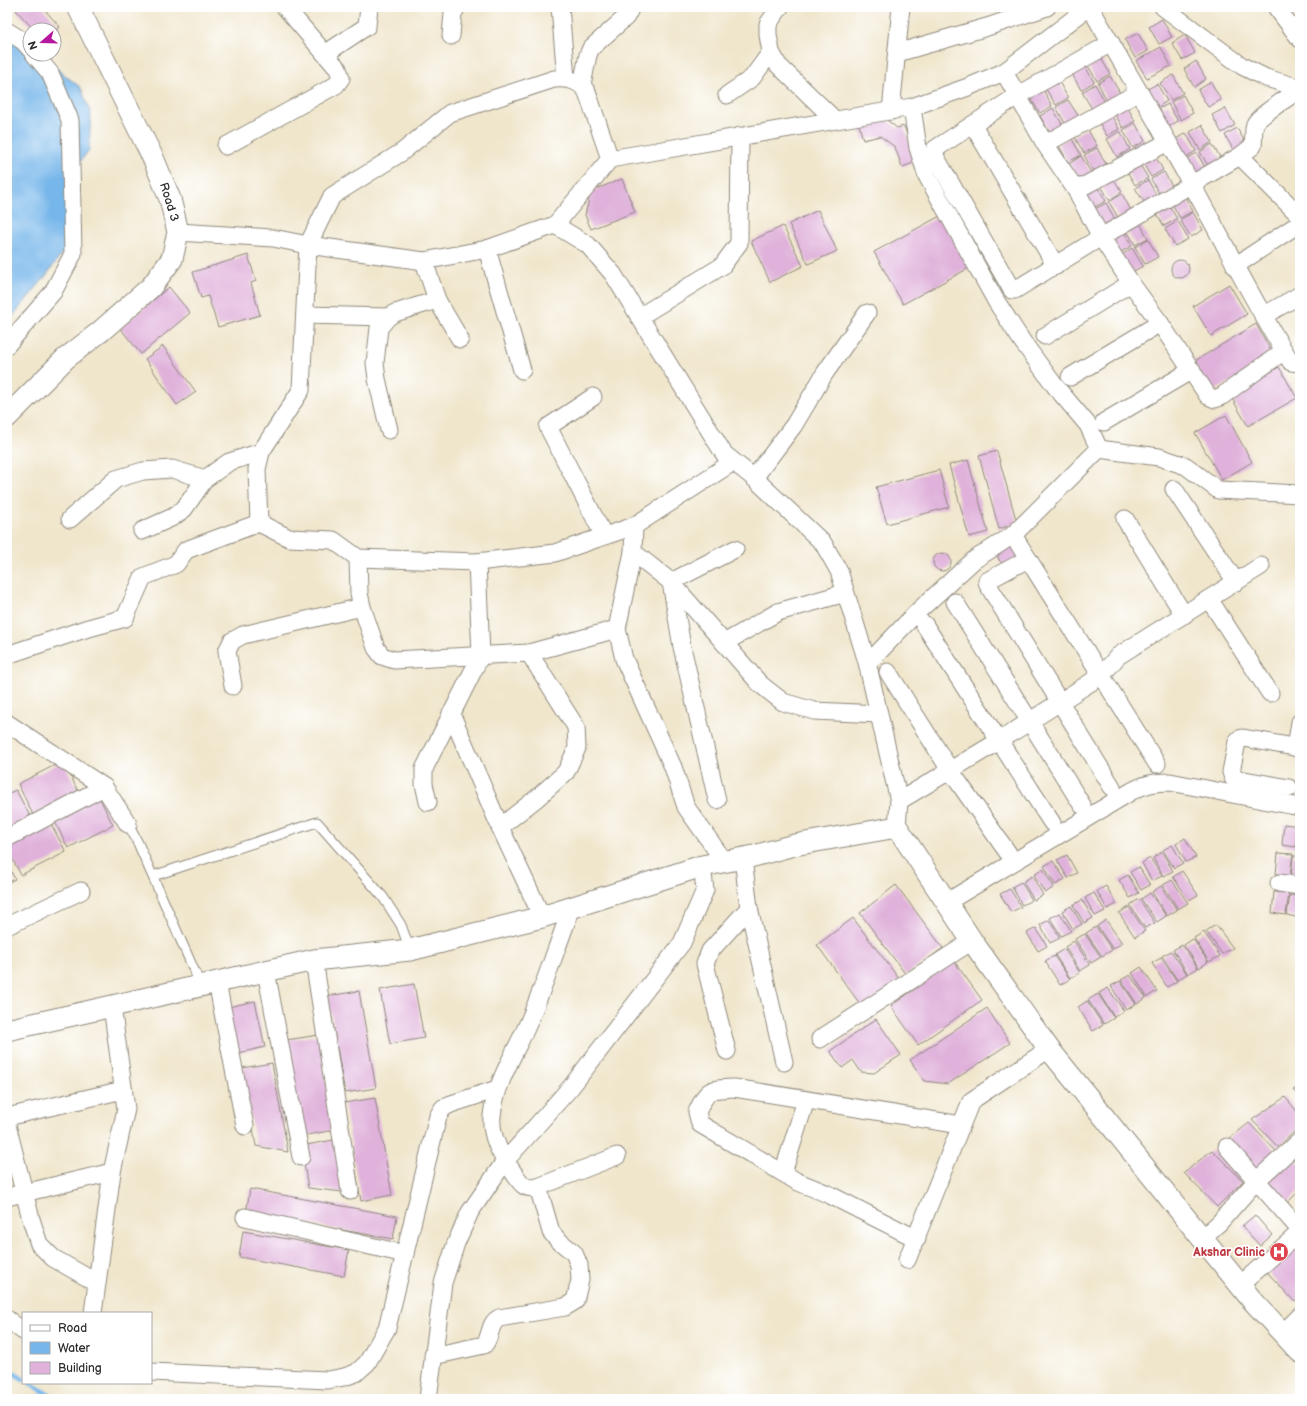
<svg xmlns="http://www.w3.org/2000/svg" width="1307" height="1406" viewBox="0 0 1307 1406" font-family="'Balsamiq Sans',sans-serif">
  <rect width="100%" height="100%" fill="#fff"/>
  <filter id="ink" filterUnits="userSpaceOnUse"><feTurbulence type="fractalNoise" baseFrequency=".025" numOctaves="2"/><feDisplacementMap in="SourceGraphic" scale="8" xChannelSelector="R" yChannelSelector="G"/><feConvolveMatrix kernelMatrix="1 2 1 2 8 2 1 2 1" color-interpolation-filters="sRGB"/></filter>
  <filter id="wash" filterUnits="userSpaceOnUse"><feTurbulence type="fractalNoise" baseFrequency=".012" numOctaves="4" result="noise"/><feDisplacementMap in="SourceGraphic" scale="16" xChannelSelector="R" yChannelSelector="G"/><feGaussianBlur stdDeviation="0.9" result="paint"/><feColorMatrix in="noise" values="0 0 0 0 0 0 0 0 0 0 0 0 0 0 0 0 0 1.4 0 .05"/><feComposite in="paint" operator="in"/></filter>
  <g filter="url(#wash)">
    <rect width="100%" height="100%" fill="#f0e6cc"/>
    <path fill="#76b6ea" stroke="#50708a" d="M7 39 39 54 81 88 91 114 89 150 77 166 65 249 46 276 7 323Z"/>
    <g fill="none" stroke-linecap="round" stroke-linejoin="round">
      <g stroke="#76b6ea" stroke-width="4.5">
        <path d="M7 1369 23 1379"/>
        <path d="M30 1383 56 1399"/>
      </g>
    </g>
    <g id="blocks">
      <g fill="#e0b2db">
        <path d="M19 7H42L60 27 54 32V30H34L16 10Z"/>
        <path d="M1162 19 1172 37 1159 44 1149 27Z"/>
        <path d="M1138 33 1148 51 1135 58 1125 40Z"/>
        <path d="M1185 35 1195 53 1182 60 1172 43Z"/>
        <path d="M1161 47 1171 66 1147 78 1136 61Z"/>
        <path d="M1100 56 1110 74 1097 81 1087 64Z"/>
        <path d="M1196 61 1206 79 1194 87 1184 69Z"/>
        <path d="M1084 64 1094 82 1081 90 1071 72Z"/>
        <path d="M1173 75 1183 93 1171 100 1160 83Z"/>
        <path d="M1110 76 1120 93 1107 101 1098 83Z"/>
        <path d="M1058 80 1068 98 1056 105 1045 88Z"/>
        <path d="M1211 82 1221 100 1208 107 1198 90Z"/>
        <path d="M1095 84 1105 102 1092 109 1082 92Z"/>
        <path d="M1157 84 1167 101 1155 109 1144 91Z"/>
        <path d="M1042 88 1052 106 1040 113 1029 96Z"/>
        <path d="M1183 95 1193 113 1181 120 1171 102Z"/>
        <path d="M1068 100 1079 117 1066 125 1056 107Z"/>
        <path d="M1125 103 1135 121 1123 128 1113 111Z"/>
        <path d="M1168 104 1178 121 1165 129 1155 111Z"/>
        <path d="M1053 108 1063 126 1050 133 1040 116Z"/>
        <path d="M1225 108 1235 125 1222 133 1212 115Z"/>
        <path d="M1109 111 1119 129 1107 136 1097 119Z"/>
        <path d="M887 114 888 121 897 128 904 126 917 162 902 167 895 147 880 136 863 140 858 121Z"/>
        <path d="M1135 123 1145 141 1133 148 1123 130Z"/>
        <path d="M1202 125 1212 142 1200 150 1190 132Z"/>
        <path d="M1087 128 1097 146 1084 153 1074 136Z"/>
        <path d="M1237 128 1247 146 1235 153 1225 135Z"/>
        <path d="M1120 131 1130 149 1117 157 1107 139Z"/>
        <path d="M1186 133 1196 151 1184 158 1174 140Z"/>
        <path d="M1071 137 1081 155 1068 162 1058 144Z"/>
        <path d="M1212 144 1223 162 1210 169 1200 152Z"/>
        <path d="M1097 148 1107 166 1094 173 1084 155Z"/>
        <path d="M1153 152 1163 170 1151 177 1141 160Z"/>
        <path d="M1197 153 1207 171 1194 178 1184 160Z"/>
        <path d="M1081 156 1092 174 1079 182 1069 164Z"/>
        <path d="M1137 160 1148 178 1135 185 1125 168Z"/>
        <path d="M1164 172 1174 189 1161 197 1151 179Z"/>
        <path d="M1111 175 1122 192 1109 200 1099 182Z"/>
        <path d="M622 179 635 212 591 229 585 215 591 191Z"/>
        <path d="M1148 180 1158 198 1146 205 1135 188Z"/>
        <path d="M1095 183 1106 201 1093 208 1083 190Z"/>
        <path d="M1183 193 1193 211 1180 218 1170 200Z"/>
        <path d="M1122 194 1132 212 1119 219 1109 202Z"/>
        <path d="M1167 201 1177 219 1164 226 1154 209Z"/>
        <path d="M1106 203 1116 221 1104 228 1093 210Z"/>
        <path d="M818 210 837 251 808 264 789 224Z"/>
        <path d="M1193 212 1203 230 1191 237 1180 220Z"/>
        <path d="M940 216 969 268 903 304 874 252Z"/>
        <path d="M1138 220 1148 238 1135 245 1125 227Z"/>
        <path d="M1178 221 1188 239 1175 246 1165 229Z"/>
        <path d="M783 226 803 266 770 282 751 241Z"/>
        <path d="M1122 228 1132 246 1119 253 1109 236Z"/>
        <path d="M1148 239 1158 257 1145 264 1135 247Z"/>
        <path d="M1132 248 1143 266 1130 273 1120 256Z"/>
        <path d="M248 255 256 281 251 283 260 315 218 327 208 296 201 298 193 272Z"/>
        <circle cx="1180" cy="269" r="9"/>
        <path d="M1229 284 1247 314 1211 336 1193 306Z"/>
        <path d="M169 287 190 313 141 354 120 328Z"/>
        <path d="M1256 324 1274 356 1211 393 1193 362Z"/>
        <path d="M163 346 196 392 177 405 145 359Z"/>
        <path d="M1279 367 1297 398 1248 426 1230 395Z"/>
        <path d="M1226 415 1252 462 1222 480 1195 433Z"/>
        <path d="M997 451 1017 523 999 529 979 456Z"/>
        <path d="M968 460 988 532 969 537 949 465Z"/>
        <path d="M939 470 949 507 887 524 876 487Z"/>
        <path d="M1005 544 1018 550 1015 563 1004 565 999 560 997 554Z"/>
        <circle cx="942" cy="562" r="9"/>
        <path d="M63 761 78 791 33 815 18 784Z"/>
        <path d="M16 790 32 820 7 833V794Z"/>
        <path d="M98 795 113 825 68 848 53 818Z"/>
        <path d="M50 822 66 852 21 875 7 849V844Z"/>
        <path d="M1284 824 1299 826 1296 847 1282 845Z"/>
        <path d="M1299 834H1300V849L1297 848Z"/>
        <path d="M1185 838 1196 857 1186 862 1176 844Z"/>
        <path d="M1172 845 1183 863 1174 868 1163 850Z"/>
        <path d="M1162 852 1173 871 1163 876 1153 858Z"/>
        <path d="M1278 853 1293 854 1290 876 1276 874Z"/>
        <path d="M1067 855 1077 873 1068 878 1057 860Z"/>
        <path d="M1293 856H1300V878L1291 877Z"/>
        <path d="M1150 858 1162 876 1152 881 1142 863Z"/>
        <path d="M1053 861 1065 879 1055 885 1044 866Z"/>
        <path d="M7 864 15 879 7 883Z"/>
        <path d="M1139 867 1150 885 1141 890 1130 872Z"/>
        <path d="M1043 869 1054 887 1045 893 1034 875Z"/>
        <path d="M1182 871 1198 895 1189 900 1173 877Z"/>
        <path d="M1128 875 1139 893 1130 898 1119 880Z"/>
        <path d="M1032 876 1043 895 1034 900 1023 882Z"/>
        <path d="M1172 880 1188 903 1178 909 1163 885Z"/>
        <path d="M1021 882 1032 900 1022 905 1012 887Z"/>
        <path d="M896 885 943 948 906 975 860 913Z"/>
        <path d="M1106 886 1117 904 1107 909 1097 891Z"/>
        <path d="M1161 886 1177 910 1167 916 1152 892Z"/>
        <path d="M1010 889 1021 907 1011 912 1000 894Z"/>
        <path d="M1274 892 1289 893 1286 915 1272 913Z"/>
        <path d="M1094 893 1105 911 1095 916 1085 898Z"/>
        <path d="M1150 893 1166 916 1157 922 1141 899Z"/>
        <path d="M1290 895 1300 896V918L1287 915Z"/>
        <path d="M1139 899 1155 923 1145 928 1130 905Z"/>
        <path d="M1082 900 1093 918 1084 923 1073 905Z"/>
        <path d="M1071 906 1082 924 1073 929 1062 911Z"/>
        <path d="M1129 907 1145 931 1135 937 1119 913Z"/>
        <path d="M1060 913 1071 931 1061 936 1050 918Z"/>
        <path d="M853 918 900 980 863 1008 817 945Z"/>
        <path d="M1049 920 1060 938 1050 943 1040 925Z"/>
        <path d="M1106 920 1122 943 1113 949 1097 926Z"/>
        <path d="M1216 925 1233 948 1222 954 1206 931Z"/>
        <path d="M1096 927 1112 950 1102 956 1086 933Z"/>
        <path d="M1036 928 1047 946 1038 951 1027 933Z"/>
        <path d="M1204 932 1220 956 1209 962 1194 938Z"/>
        <path d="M1085 934 1101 957 1091 963 1075 939Z"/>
        <path d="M1193 939 1208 962 1199 968 1184 945Z"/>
        <path d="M1074 941 1090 965 1080 971 1065 947Z"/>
        <path d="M1182 945 1198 968 1188 974 1173 950Z"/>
        <path d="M1064 949 1080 973 1070 978 1055 955Z"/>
        <path d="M1171 951 1187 974 1177 980 1162 956Z"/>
        <path d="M1054 956 1070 979 1060 985 1045 961Z"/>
        <path d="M1161 958 1177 981 1167 987 1152 963Z"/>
        <path d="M954 961 982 1000 918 1045 891 1006Z"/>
        <path d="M1141 967 1157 991 1147 997 1132 973Z"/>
        <path d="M1130 975 1146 998 1137 1004 1121 980Z"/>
        <path d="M1120 981 1136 1004 1126 1010 1111 986Z"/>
        <path d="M414 984 424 1038 390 1044 380 990Z"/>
        <path d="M1108 988 1124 1011 1114 1017 1099 993Z"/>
        <path d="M359 991 376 1088 345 1093 328 996Z"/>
        <path d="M1098 994 1114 1018 1104 1024 1088 1000Z"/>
        <path d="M255 1001 265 1047 234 1054 224 1008Z"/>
        <path d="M1087 1001 1103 1025 1093 1031 1078 1007Z"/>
        <path d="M987 1008 1010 1043 948 1084 924 1081 910 1060Z"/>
        <path d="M876 1019 901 1055 874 1073 861 1072 853 1060 842 1068 830 1051Z"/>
        <path d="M319 1035 334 1130 302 1136 286 1040Z"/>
        <path d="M272 1063 288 1152 256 1146 242 1068Z"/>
        <path d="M1300 1086V1098L1293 1090Z"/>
        <path d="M1285 1097 1300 1115V1126L1278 1147 1252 1120Z"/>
        <path d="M375 1098 392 1195 361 1201 344 1103Z"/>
        <path d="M1249 1123 1276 1151 1254 1172 1225 1142Z"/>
        <path d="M333 1140 343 1192 308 1188 301 1146Z"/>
        <path d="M1212 1150 1243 1181 1217 1207 1184 1173Z"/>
        <path d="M1292 1156 1300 1165V1190L1283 1207 1263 1183Z"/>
        <path d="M250 1189 397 1216 393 1239 246 1213Z"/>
        <path d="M1255 1215 1272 1235 1260 1246 1242 1226Z"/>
        <path d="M243 1231 349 1250 344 1276 239 1257Z"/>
        <path d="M1291 1244 1300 1255V1296L1295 1302 1267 1272Z"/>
      </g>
    </g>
  </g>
  <g filter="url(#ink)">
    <use href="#blocks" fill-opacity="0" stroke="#8e887c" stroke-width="1"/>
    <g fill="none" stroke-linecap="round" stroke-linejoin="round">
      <g stroke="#8e887c" stroke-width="11">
        <g id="service">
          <path d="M128 824 138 843 201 986"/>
          <path d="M153 876 317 822 383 897 401 925 410 950"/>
        </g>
      </g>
      <g stroke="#8e887c" stroke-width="19">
        <g id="minor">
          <path d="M560 7 566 79"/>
          <path d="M780 7 768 24V35L771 52 778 65 835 120"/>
          <path d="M1090 7C1124 67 1160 126 1193 187 1226 245 1255 306 1291 362L1300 363"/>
          <path d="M1163 7 1242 66 1266 78 1300 88"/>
          <path d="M1276 7 1300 39"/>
          <path d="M7 31 23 41 30 49"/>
          <path d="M451 36 453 13 457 7"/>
          <path d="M1111 43 1017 96 935 149 934 153 935 156 1012 290H1015L1101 237 1240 156 1253 146C1254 139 1253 129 1255 124 1259 115 1291 96 1300 89"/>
          <path d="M897 53 987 27 1047 7"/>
          <path d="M325 54 367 26 369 7"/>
          <path d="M1004 72 1045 144 1076 190 1101 237 1131 283 1160 323 1208 396 1215 399 1222 396 1284 351"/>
          <path d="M582 85 588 55 591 48 626 17 631 7"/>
          <path d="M727 95 752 78 771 52"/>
          <path d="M891 111 901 7"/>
          <path d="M973 125 1056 266"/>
          <path d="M1045 144 1139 92"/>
          <path d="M226 146 336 85 341 78 338 69 285 7"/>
          <path d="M1240 156 1300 216"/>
          <path d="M1076 190 1168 142"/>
          <path d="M555 225 588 245 613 274 724 454 754 478 823 543 839 571 867 662 899 801 897 827"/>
          <path d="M178 232 273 238 308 245 424 261 487 249 555 225 610 159 912 107 968 87 1004 72 1089 7"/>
          <path d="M487 249 522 370"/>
          <path d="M424 261 437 300"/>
          <path d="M1235 266 1300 223"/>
          <path d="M305 315 388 317"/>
          <path d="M1263 316 1300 295"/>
          <path d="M639 317 722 266 739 243 740 136"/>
          <path d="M1045 336 1131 283"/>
          <path d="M7 345 53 292 73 254 70 120 50 73 34 54"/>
          <path d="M1070 377 1160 323"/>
          <path d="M593 397 548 427 604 536"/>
          <path d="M1104 422 1192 370"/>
          <path d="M389 430 377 379 375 363 379 328 388 317 395 313 437 300 460 339"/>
          <path d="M1099 449 1159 457 1186 466 1218 490 1300 494"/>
          <path d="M754 478 794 425 825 373 867 313"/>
          <path d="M1174 489 1236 582"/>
          <path d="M70 519 116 479 143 471 172 469 205 479"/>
          <path d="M1125 519 1184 615"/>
          <path d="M259 523 289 538 333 540 358 558 477 562 555 553 634 526 733 462"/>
          <path d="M634 526 633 552 617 629 624 659 673 767 686 807 724 861"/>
          <path d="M142 531 173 517 184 509 205 479 229 462 261 452"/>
          <path d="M1013 535 1157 764"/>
          <path d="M633 552 671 582 760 684 783 702 814 711 879 714"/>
          <path d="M358 558 359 593 362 607 376 648 382 656 394 660 529 653 617 629"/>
          <path d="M1028 559 987 581 988 585 1112 787"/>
          <path d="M1209 599 1270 693"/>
          <path d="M955 602 1082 805"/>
          <path d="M924 624 1052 823"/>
          <path d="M724 643 778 612 845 593"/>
          <path d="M7 655 85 629 125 618 143 577 176 564 186 550 259 523 257 469 261 452 301 390 308 245 332 196 402 152 450 113 554 79C568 78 579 80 587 92L610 159"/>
          <path d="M867 662 876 655 916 613 974 560 1013 535 1099 449 1088 425 1055 386 1022 341 996 301 927 176 918 148 912 107"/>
          <path d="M888 672 950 770 1008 853"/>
          <path d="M233 686 227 651 232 641 243 635 362 607"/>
          <path d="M451 713 500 827 542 917"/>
          <path d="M7 723 104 787 128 824"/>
          <path d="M1296 748 1300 722"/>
          <path d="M1289 788 1233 778 1231 772 1237 742 1239 739 1243 738 1300 748"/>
          <path d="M717 800 682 647 671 582 735 549"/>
          <path d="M899 801 999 741 1102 675 1118 656 1261 566"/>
          <path d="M428 802 424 784V769L481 655 477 562"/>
          <path d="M500 827 537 798 566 772 577 748 576 727 529 653"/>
          <path d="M7 838 104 787"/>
          <path d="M743 858 749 908 784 1062"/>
          <path d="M1279 883 1300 886"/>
          <path d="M947 902 1132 791C1145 784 1155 782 1170 782L1300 807"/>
          <path d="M572 907C557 946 544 987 527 1026 514 1055 495 1084 492 1116 490 1137 501 1156 513 1172 521 1183 523 1190 538 1187L617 1156"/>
          <path d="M7 926 81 891"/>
          <path d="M314 960 350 1191"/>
          <path d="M266 971 301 1157"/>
          <path d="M217 982 245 1126"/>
          <path d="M820 1039 972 941"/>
          <path d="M727 1051 705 964 710 951 749 908"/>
          <path d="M7 1117 123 1090"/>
          <path d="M7 1125 31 1219 39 1244 53 1258 97 1283"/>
          <path d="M1227 1147 1300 1230"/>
          <path d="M783 1173 806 1100"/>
          <path d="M7 1197 112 1172"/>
          <path d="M245 1217 405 1254"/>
          <path d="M1202 1238 1219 1223 1256 1181 1300 1141"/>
          <path d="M917 1239 828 1194 796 1181 783 1173 700 1124 697 1112C708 1089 708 1089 734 1088L961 1125"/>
          <path d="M907 1260 971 1101 1049 1049"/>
          <path d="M1240 1285 1300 1232"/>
          <path d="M93 1313 112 1172 126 1109 112 1006"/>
          <path d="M7 1319 23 1331"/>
          <path d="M1283 1333 1300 1316"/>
          <path d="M433 1356 484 1345C492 1336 488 1324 499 1318L565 1307 575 1301 580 1280 579 1265 574 1253 558 1240 551 1232 538 1187"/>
          <path d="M151 1372 328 1380 344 1377 356 1373 367 1363 387 1328 438 1116 443 1108 451 1104 497 1089"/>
          <path d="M428 1399 443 1283 456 1243 470 1212 505 1161 571 1087 682 943 705 890 702 866"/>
        </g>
      </g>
      <g stroke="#8e887c" stroke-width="23">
        <g id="tertiary">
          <path d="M7 417 65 359 101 331 151 287 172 259 178 232 170 199 154 160 78 7"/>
          <path d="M7 1030 314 960 410 950 542 917 702 866 754 856 794 845 897 827 972 941 1049 1049 1252 1300 1300 1352"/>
        </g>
      </g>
      <use href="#service" stroke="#fff" stroke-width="9"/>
      <use href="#minor" stroke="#fff" stroke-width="17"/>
      <use href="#tertiary" stroke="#fff" stroke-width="21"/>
    </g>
  </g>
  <defs>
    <g id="hospital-disc" transform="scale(1)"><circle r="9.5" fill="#e0444e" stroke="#fff"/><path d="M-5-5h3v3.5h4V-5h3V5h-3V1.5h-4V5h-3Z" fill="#fff"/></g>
  </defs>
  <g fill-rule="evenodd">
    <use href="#hospital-disc" x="1279" y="1252"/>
  </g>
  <g text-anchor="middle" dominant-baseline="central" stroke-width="3.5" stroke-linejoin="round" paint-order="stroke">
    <g font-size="12" fill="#2b2b2b" stroke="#fff">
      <text transform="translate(169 202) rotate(73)">Road 3</text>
    </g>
    <g font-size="12" font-weight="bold" fill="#be3a42" stroke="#fff" text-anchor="end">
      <text x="1265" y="1252">Akshar Clinic</text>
    </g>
  </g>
  <rect width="1307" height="1406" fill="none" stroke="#fff" stroke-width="24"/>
  <rect x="22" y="1312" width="130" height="72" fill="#ffffff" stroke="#aaaaaa"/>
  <rect x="30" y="1325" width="20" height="6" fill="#ffffff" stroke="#aaaaaa"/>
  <text x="58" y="1332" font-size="12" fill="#2b2b2b">Road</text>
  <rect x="30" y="1342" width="20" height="12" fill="#76b6ea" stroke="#aaaaaa"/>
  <text x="58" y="1352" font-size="12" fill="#2b2b2b">Water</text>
  <rect x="30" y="1362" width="20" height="12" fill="#e0b2db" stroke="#aaaaaa"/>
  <text x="58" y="1372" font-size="12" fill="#2b2b2b">Building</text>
  <g transform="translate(42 42) rotate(250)"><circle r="19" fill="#ffffff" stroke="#aaaaaa"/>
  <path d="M0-3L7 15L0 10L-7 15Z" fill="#b5179e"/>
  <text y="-6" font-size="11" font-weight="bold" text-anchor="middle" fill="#2b2b2b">N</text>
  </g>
</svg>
